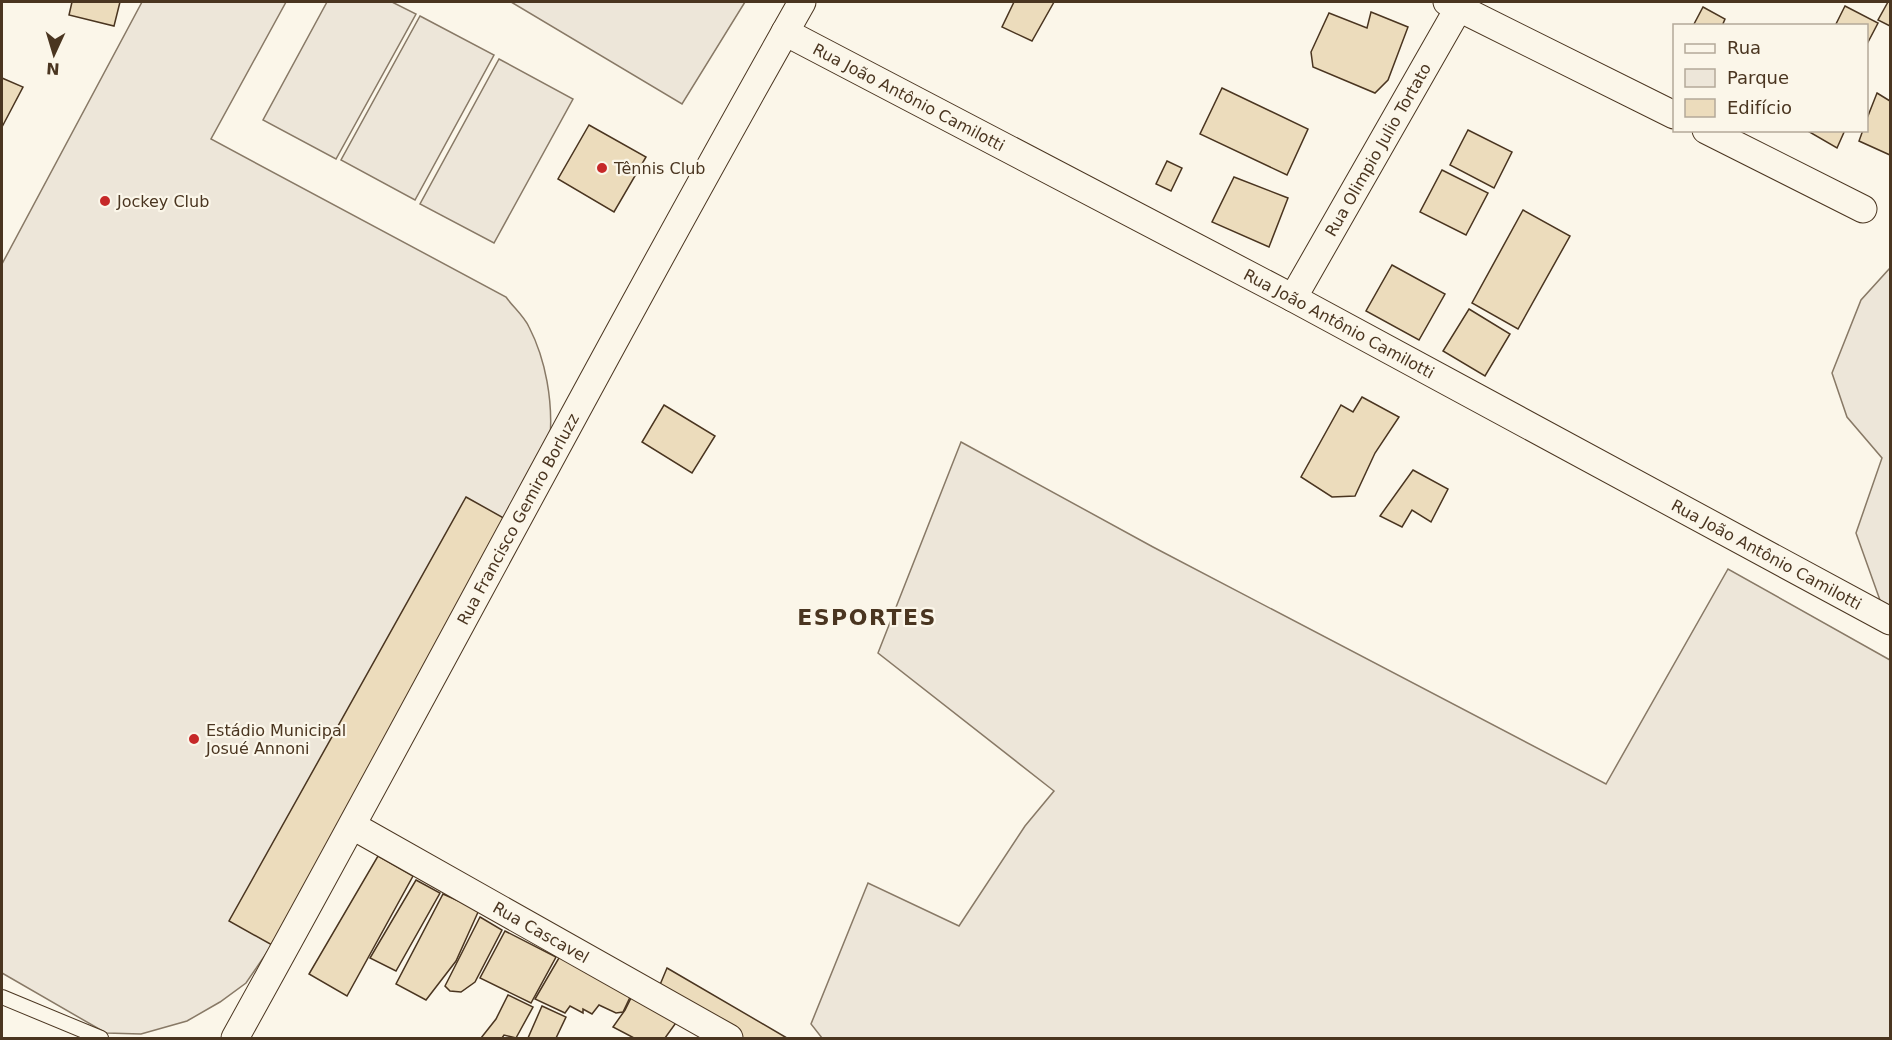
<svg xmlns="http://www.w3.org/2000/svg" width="1892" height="1040" viewBox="0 0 1892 1040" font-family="'DejaVu Sans',sans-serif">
  <rect width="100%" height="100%" fill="#fbf6e9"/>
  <g fill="#ede6d9" stroke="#887966" stroke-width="1.5">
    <path d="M142 2H286L211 139 506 297C513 307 524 316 529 327 546 360 553 402 550 438L272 945 246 983 220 1002 187 1021 141 1034 106 1033 2 973V264Z"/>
    <path d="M327 2H392L416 14 336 159 263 120Z"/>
    <path d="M511 2H745L682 104Z"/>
    <path d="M420 16 494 55 415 200 341 160Z"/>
    <path d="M499 59 573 99 494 243 420 204Z"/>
    <path d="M1890 268V607L1881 603 1856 533 1882 458 1847 417 1832 373 1861 300Z"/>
    <path d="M961 442 1153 547 1606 784 1728 569 1890 660V1038H822L811 1024 868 883 959 926 1025 826 1054 791 878 653Z"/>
  </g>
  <g fill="#ecdcbc" stroke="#4a3520" stroke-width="1.5">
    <path d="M72 2H120L114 26 69 15Z"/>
    <path d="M1014 2H1054L1032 41 1002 27Z"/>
    <path d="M1888 2H1890V26L1878 20Z"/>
    <path d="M1845 6 1878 23 1866 46V26H1835Z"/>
    <path d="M1703 7 1725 19 1722 26H1693Z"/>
    <path d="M1371 12 1408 27 1388 80 1375 93 1313 67 1311 52 1329 13 1367 28Z"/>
    <path d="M2 78 23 87 2 127Z"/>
    <path d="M1222 88 1308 129 1287 175 1200 134Z"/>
    <path d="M1877 93 1890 101V155L1859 141 1863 130H1866V121Z"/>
    <path d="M589 125 646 157 614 212 558 179Z"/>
    <path d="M1468 130 1512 152 1494 188 1450 165Z"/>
    <path d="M1806 130H1845L1837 148Z"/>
    <path d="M1167 161 1182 168 1171 191 1156 184Z"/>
    <path d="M1442 170 1488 193 1466 235 1420 212Z"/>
    <path d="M1234 177 1288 198 1269 247 1212 222Z"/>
    <path d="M1523 210 1570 236 1518 329 1472 303Z"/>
    <path d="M1392 265 1445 294 1419 340 1366 311Z"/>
    <path d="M1469 309 1510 334 1485 376 1443 351Z"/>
    <path d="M1362 397 1399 417 1375 453 1355 496 1332 497 1301 477 1341 405 1353 412Z"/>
    <path d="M664 405 715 436 692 473 642 442Z"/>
    <path d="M1413 470 1448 489 1431 522 1412 510 1402 527 1380 516Z"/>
    <path d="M466 497 509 521 272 945 229 921Z"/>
    <path d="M378 856 413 876 347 996 309 974Z"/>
    <path d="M416 880 440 893 396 971 370 958Z"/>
    <path d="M443 894 479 910 456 961 426 1000 396 984Z"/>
    <path d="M480 917 502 930 475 982 461 992 450 991 445 986Z"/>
    <path d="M505 931 556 957 531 1003 480 978Z"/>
    <path d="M563 951 633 991 623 1012 616 1013 599 1005 592 1014 583 1009V1013L570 1006 565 1013 535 999Z"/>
    <path d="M667 968 787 1038H736L657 992Z"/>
    <path d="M634 992 678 1020 665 1038H634L613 1027 625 1010Z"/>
    <path d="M508 995 533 1007 516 1038 504 1035 502 1038H481L496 1019Z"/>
    <path d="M542 1006 566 1017 556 1038H528Z"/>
  </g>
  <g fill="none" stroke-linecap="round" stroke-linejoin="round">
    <g stroke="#4a3520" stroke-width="16">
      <path id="service" d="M2 997 101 1038"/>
    </g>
    <g stroke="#4a3520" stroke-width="29">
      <g id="minor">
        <path d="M1447 2 1674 115"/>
        <path id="s1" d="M785 32 1293 298 1890 621"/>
        <path d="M1706 130 1863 209"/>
        <path id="s2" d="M1293 298 1462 2"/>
        <path id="s3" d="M353 826 729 1038"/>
        <path id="s4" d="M235 1038C426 694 608 345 802 2"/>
      </g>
    </g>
    <use href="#service" stroke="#fbf6e9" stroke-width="14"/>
    <use href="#minor" stroke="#fbf6e9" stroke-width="27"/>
  </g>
  <g fill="#c62828" stroke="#fbf6e9" stroke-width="2">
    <circle cx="602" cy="168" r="6"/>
    <circle cx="105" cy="201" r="6"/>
    <circle cx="194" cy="739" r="6"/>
  </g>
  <g text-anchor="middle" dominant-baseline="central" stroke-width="4.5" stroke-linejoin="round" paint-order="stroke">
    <g font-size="16" fill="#4a3520" stroke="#fbf6e9">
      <text stroke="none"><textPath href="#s1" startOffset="140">Rua João Antônio Camilotti</textPath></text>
      <text stroke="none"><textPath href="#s2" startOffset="171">Rua Olimpio Julio Tortato</textPath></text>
      <text stroke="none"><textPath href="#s1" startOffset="626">Rua João Antônio Camilotti</textPath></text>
      <text stroke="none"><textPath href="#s4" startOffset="591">Rua Francisco Gemiro Borluzz</textPath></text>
      <text stroke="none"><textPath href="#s1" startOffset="1112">Rua João Antônio Camilotti</textPath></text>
      <text stroke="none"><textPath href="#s3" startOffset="216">Rua Cascavel</textPath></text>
    </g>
    <g font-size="16" fill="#4a3520" stroke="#fbf6e9" text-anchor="start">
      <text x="614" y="168">Tênnis Club</text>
      <text x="117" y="201">Jockey Club</text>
      <text x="206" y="730">Estádio Municipal<tspan x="206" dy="18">Josué Annoni</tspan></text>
    </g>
    <g font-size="22" font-weight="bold" letter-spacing="1.5" fill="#4a3520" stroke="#fbf6e9">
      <text x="867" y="617">ESPORTES</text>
    </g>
  </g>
  <rect width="1892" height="1040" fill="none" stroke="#4a3520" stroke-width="6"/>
  <rect x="1673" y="24" width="195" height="108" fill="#fbf6e9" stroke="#b4a999" stroke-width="1.5"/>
  <rect x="1685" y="44" width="30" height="9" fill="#fbf6e9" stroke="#b4a999" stroke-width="1.5"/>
  <text x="1727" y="54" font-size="18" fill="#4a3520">Rua</text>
  <rect x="1685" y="69" width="30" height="18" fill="#ede6d9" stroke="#b4a999" stroke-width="1.5"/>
  <text x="1727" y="84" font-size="18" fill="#4a3520">Parque</text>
  <rect x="1685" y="99" width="30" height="18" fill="#ecdcbc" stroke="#b4a999" stroke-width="1.5"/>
  <text x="1727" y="114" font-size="18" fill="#4a3520">Edifício</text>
  <g transform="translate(54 54) rotate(184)" stroke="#fbf6e9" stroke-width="4.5" paint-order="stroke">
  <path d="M0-4.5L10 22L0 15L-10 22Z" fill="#4a3520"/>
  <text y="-9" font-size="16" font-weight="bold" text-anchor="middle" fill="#4a3520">N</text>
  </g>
</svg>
